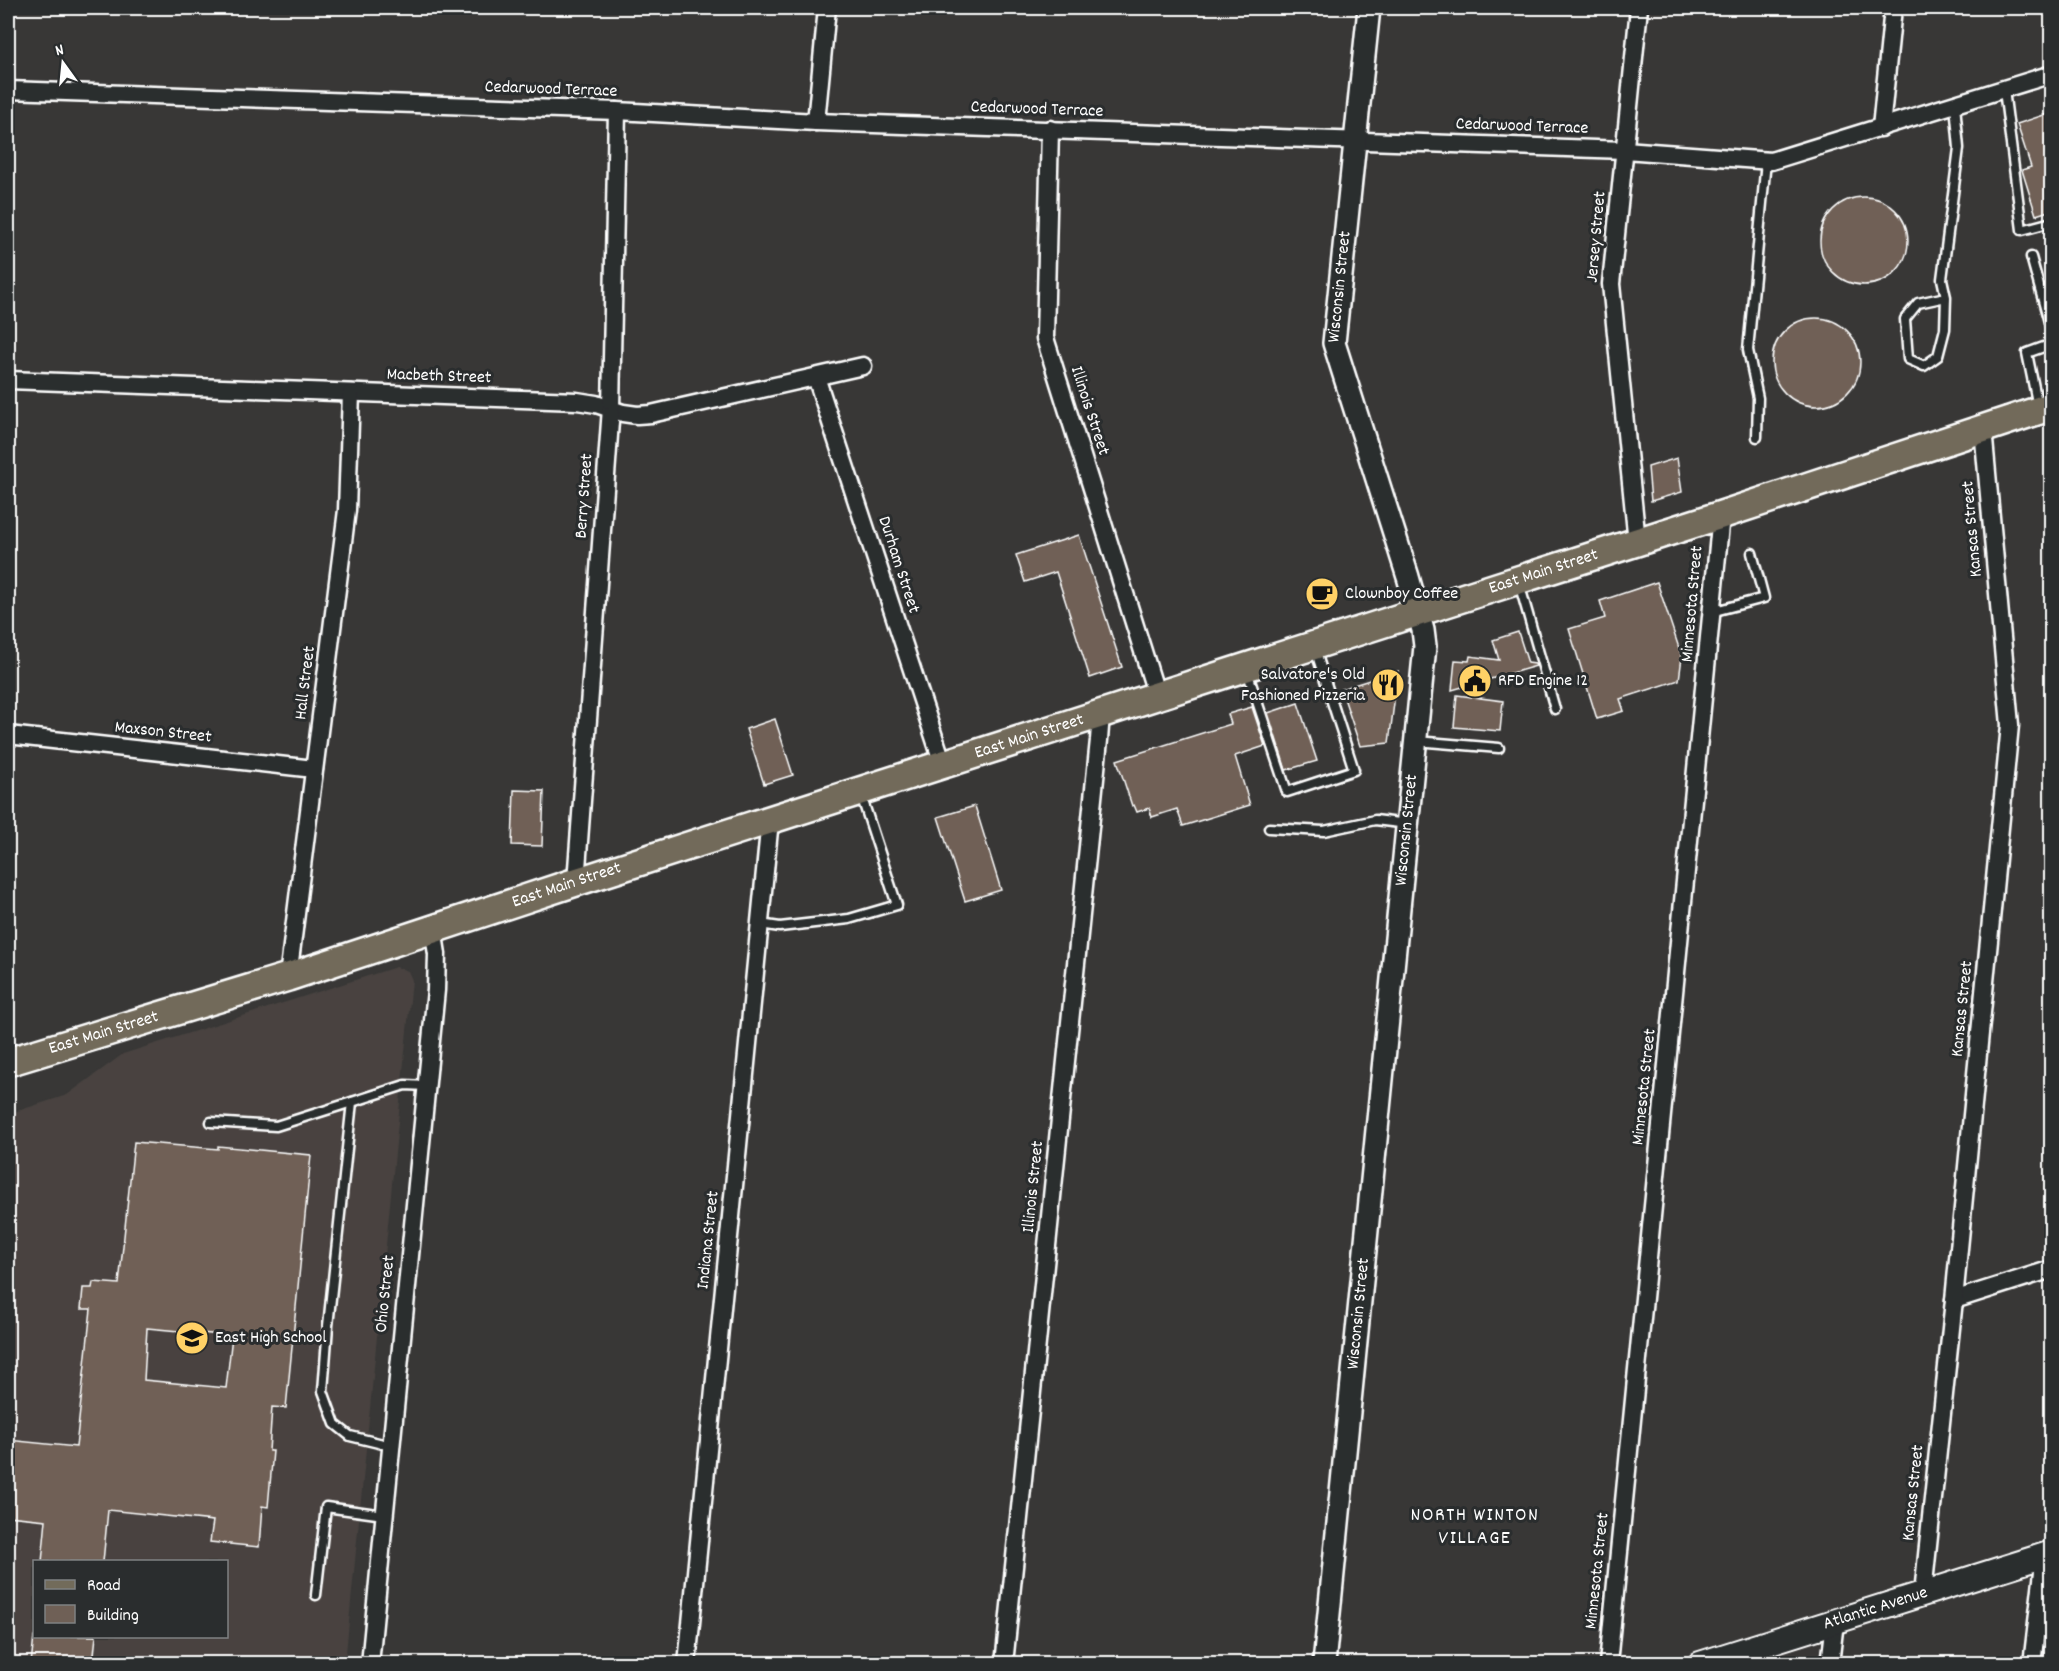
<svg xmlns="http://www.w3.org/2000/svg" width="2059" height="1671" viewBox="0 0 2059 1671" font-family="Dekko,sans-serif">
  <rect width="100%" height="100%" fill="#383736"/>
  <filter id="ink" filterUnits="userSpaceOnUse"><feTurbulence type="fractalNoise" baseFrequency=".0167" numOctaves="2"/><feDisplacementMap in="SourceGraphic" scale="12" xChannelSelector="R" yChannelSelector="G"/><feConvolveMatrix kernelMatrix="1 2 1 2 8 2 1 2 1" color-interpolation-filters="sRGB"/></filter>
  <g filter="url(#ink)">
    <path fill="#484340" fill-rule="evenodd" d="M396 967 408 971 412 980 345 1663H8V1114L67 1095 123 1054ZM34 1562H226V1636H34Z"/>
    <g fill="#6f6056" stroke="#fff" stroke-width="1.5" fill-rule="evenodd">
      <path d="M2047 114 2052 128V210L2036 215 2022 170 2031 167 2017 124Z"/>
      <circle cx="1864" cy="241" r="44"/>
      <circle cx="1816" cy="362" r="44"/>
      <path d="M1677 458 1682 492 1651 501 1648 467Z"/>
      <path d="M1079 535 1122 667 1090 678 1056 572 1025 582 1016 555Z"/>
      <path d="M1657 582 1682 657 1679 680 1620 699 1624 711 1597 719 1569 629 1605 618 1600 601Z"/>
      <path d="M1518 632 1528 663 1535 664 1536 666 1452 690 1455 660 1469 661 1470 656 1499 660 1493 640Z"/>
      <path d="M1398 671 1389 743 1360 746 1341 689Z"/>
      <path d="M1457 695 1503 701 1500 731 1454 727Z"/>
      <path d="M1298 703 1317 761 1286 770 1268 713Z"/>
      <path d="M1252 707 1265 746 1235 756 1250 805 1183 826 1177 809 1152 817 1149 808 1137 812 1134 805 1132 806 1117 760 1231 724 1228 714Z"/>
      <path d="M775 719 793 775 764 784 746 729Z"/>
      <path d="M514 790 544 791 542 846 512 845Z"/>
      <path d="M975 806 1001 890 965 901 938 817Z"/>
      <path d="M134 1142 218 1149V1146L311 1155 286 1408 272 1407 269 1451H273L268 1507 262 1506 259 1547 210 1542 213 1521 108 1510 103 1562H42L46 1520 8 1516V1440L76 1447 91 1309H81L83 1288H92L93 1282 119 1284ZM147 1328 232 1336 226 1388 144 1380Z"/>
      <path d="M34 1636H96L93 1664H31Z"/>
    </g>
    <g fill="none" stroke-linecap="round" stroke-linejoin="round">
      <g stroke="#fff" stroke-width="13">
        <g id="service">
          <path d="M2004 90 2022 230 2052 222"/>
          <path d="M2031 257 2052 333"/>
          <path d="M1946 297 1945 329 1938 356 1924 366 1908 359 1905 319 1918 303 1946 297 1942 279 1959 148 1955 105"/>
          <path d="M2038 407 2027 353 2052 344"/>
          <path d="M1757 437 1758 398 1748 350 1766 161"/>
          <path d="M1519 583 1555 709"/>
          <path d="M1711 612 1764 598 1752 553"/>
          <path d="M1247 671 1287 792 1354 770 1315 649"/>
          <path d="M1416 741 1499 748"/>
          <path d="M1269 828 1324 831 1375 820 1408 824"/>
          <path d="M760 924 780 927 849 919 897 905 861 795"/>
          <path d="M211 1122 276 1126 352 1102"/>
          <path d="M391 1446 350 1436 335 1424 323 1391 328 1326 352 1102 405 1085 427 1086"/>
          <path d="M316 1595 326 1507 384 1515"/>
        </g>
      </g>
      <g stroke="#fff" stroke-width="21">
        <g id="minor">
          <path d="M8 90 617 111 816 122 1625 150 1771 161 2052 74"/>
          <path d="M816 122 827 8"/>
          <path d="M1881 128 1893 8"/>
          <path d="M1050 129 1045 338 1157 696"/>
          <path d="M816 377 943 764"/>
          <path d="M8 380 577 401 596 404 623 413 637 415 651 414 863 366"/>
          <path d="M1637 542 1611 284 1639 8"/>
          <path d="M8 735 314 769"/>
          <path d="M576 882 611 408 617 111"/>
          <path d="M288 977 347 510 351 393"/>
          <path d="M1954 1300 2052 1269"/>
          <path d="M1923 1593 1954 1300 2010 725 1983 429"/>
          <path d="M370 1664 436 990 437 954 433 929"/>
          <path d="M687 1664 770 820"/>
          <path d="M1004 1664 1099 740 1101 714"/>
          <path d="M1608 1664 1721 515"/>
          <path d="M1830 1664 1835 1622"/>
          <path d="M2032 1664 2045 1555"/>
        </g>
      </g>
      <g stroke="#fff" stroke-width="26">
        <g id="tertiary">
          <path id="s1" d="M1324 1664 1425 646 1423 630 1408 577 1334 343 1369 8"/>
        </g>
      </g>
      <g stroke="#fff" stroke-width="28">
        <g id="secondary">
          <path id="s2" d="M1700 1664 2052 1553"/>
        </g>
      </g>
      <g stroke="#fff" stroke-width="32">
        <g id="primary">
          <path id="s3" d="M8 1062 288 977 576 882 1721 515 2052 406"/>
        </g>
      </g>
      <use href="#service" stroke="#2a2d2e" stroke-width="8"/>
      <use href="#minor" stroke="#2a2d2e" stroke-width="16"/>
      <use href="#tertiary" stroke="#2a2d2e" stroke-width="21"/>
      <use href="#secondary" stroke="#2a2d2e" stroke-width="24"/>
      <use href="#primary" stroke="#726b5a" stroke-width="27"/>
    </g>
  </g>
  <defs>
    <g id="cafe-disc" transform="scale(1.725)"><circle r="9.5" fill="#ffd166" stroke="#2a2d2e"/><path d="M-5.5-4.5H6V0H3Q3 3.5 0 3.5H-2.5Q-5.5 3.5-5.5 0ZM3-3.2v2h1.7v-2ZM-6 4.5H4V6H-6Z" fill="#111"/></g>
    <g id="civic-disc" transform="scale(1.725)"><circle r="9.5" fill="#ffd166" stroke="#2a2d2e"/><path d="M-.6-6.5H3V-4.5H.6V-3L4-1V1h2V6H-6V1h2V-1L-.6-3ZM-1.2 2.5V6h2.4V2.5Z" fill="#111"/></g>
    <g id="restaurant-disc" transform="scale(1.725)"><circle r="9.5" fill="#ffd166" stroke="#2a2d2e"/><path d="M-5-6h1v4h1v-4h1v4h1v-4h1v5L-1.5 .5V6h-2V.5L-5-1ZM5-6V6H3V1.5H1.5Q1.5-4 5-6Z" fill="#111"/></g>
    <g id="school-disc" transform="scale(1.725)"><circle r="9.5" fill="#ffd166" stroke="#2a2d2e"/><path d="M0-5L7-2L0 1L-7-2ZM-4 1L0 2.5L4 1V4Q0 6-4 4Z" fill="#111"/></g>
  </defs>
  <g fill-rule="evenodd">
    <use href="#cafe-disc" x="1322" y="594"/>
    <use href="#civic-disc" x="1475" y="681"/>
    <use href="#restaurant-disc" x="1388" y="685"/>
    <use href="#school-disc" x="192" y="1338"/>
  </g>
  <g text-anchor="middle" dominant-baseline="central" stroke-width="6" stroke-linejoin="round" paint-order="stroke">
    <g font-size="18" fill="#fff" stroke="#2a2d2e">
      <text transform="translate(551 90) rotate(2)">Cedarwood Terrace</text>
      <text transform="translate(1037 110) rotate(2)">Cedarwood Terrace</text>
      <text transform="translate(1522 127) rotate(2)">Cedarwood Terrace</text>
      <text transform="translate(1597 237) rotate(-85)">Jersey Street</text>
      <text stroke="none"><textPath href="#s1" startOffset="1396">Wisconsin Street</textPath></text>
      <text transform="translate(439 377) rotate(2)">Macbeth Street</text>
      <text transform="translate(1089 411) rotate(72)">Illinois Street</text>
      <text transform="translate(585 496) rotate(-86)">Berry Street</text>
      <text transform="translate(1973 529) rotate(-95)">Kansas Street</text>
      <text transform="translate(898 565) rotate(72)">Durham Street</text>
      <text stroke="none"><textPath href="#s3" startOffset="1612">East Main Street</textPath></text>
      <text transform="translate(1693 604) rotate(-85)">Minnesota Street</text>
      <text transform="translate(306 683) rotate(-83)">Hall Street</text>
      <text transform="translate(163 733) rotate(6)">Maxson Street</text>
      <text stroke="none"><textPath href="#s3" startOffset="1072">East Main Street</textPath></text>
      <text stroke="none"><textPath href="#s1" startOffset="838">Wisconsin Street</textPath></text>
      <text stroke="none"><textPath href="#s3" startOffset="586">East Main Street</textPath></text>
      <text transform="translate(1963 1009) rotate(-84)">Kansas Street</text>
      <text stroke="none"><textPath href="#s3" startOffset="100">East Main Street</textPath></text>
      <text transform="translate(1645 1087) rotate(-84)">Minnesota Street</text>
      <text transform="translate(1034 1187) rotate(-84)">Illinois Street</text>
      <text transform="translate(709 1240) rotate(-84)">Indiana Street</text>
      <text transform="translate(386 1294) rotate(-84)">Ohio Street</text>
      <text stroke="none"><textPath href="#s1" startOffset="352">Wisconsin Street</textPath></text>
      <text transform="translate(1914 1493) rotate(-84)">Kansas Street</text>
      <text transform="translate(1598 1571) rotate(-84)">Minnesota Street</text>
      <text stroke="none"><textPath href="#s2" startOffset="184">Atlantic Avenue</textPath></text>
    </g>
    <g font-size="18" fill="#fff" stroke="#2a2d2e" text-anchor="start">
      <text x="1345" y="594">Clownboy Coffee</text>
      <text x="1365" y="675" text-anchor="end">Salvatore's Old<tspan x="1365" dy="21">Fashioned Pizzeria</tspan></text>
      <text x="1498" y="681">RFD Engine 12</text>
      <text x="215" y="1338">East High School</text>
    </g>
    <g font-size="20" letter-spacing="1.5" fill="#fff" stroke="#2a2d2e">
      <text x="1475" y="1516">NORTH WINTON<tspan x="1475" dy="23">VILLAGE</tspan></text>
    </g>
  </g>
  <rect width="2059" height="1671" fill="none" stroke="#2a2d2e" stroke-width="30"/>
  <rect x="15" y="15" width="2029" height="1641" fill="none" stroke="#fff" stroke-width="2" filter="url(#ink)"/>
  <rect x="33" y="1560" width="195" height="78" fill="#2a2d2e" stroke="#7f8182" stroke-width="1.5"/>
  <rect x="45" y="1580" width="30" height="9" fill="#726b5a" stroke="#7f8182" stroke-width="1.5"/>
  <text x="87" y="1590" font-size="18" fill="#ffffff">Road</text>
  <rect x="45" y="1605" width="30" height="18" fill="#6f6056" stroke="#7f8182" stroke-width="1.5"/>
  <text x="87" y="1620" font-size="18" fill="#ffffff">Building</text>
  <g transform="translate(63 63) rotate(345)" stroke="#2a2d2e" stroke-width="4.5" paint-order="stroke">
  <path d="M0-4.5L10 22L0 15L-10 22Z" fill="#ffffff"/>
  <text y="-9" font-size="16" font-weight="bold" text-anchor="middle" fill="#ffffff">N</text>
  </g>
</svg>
